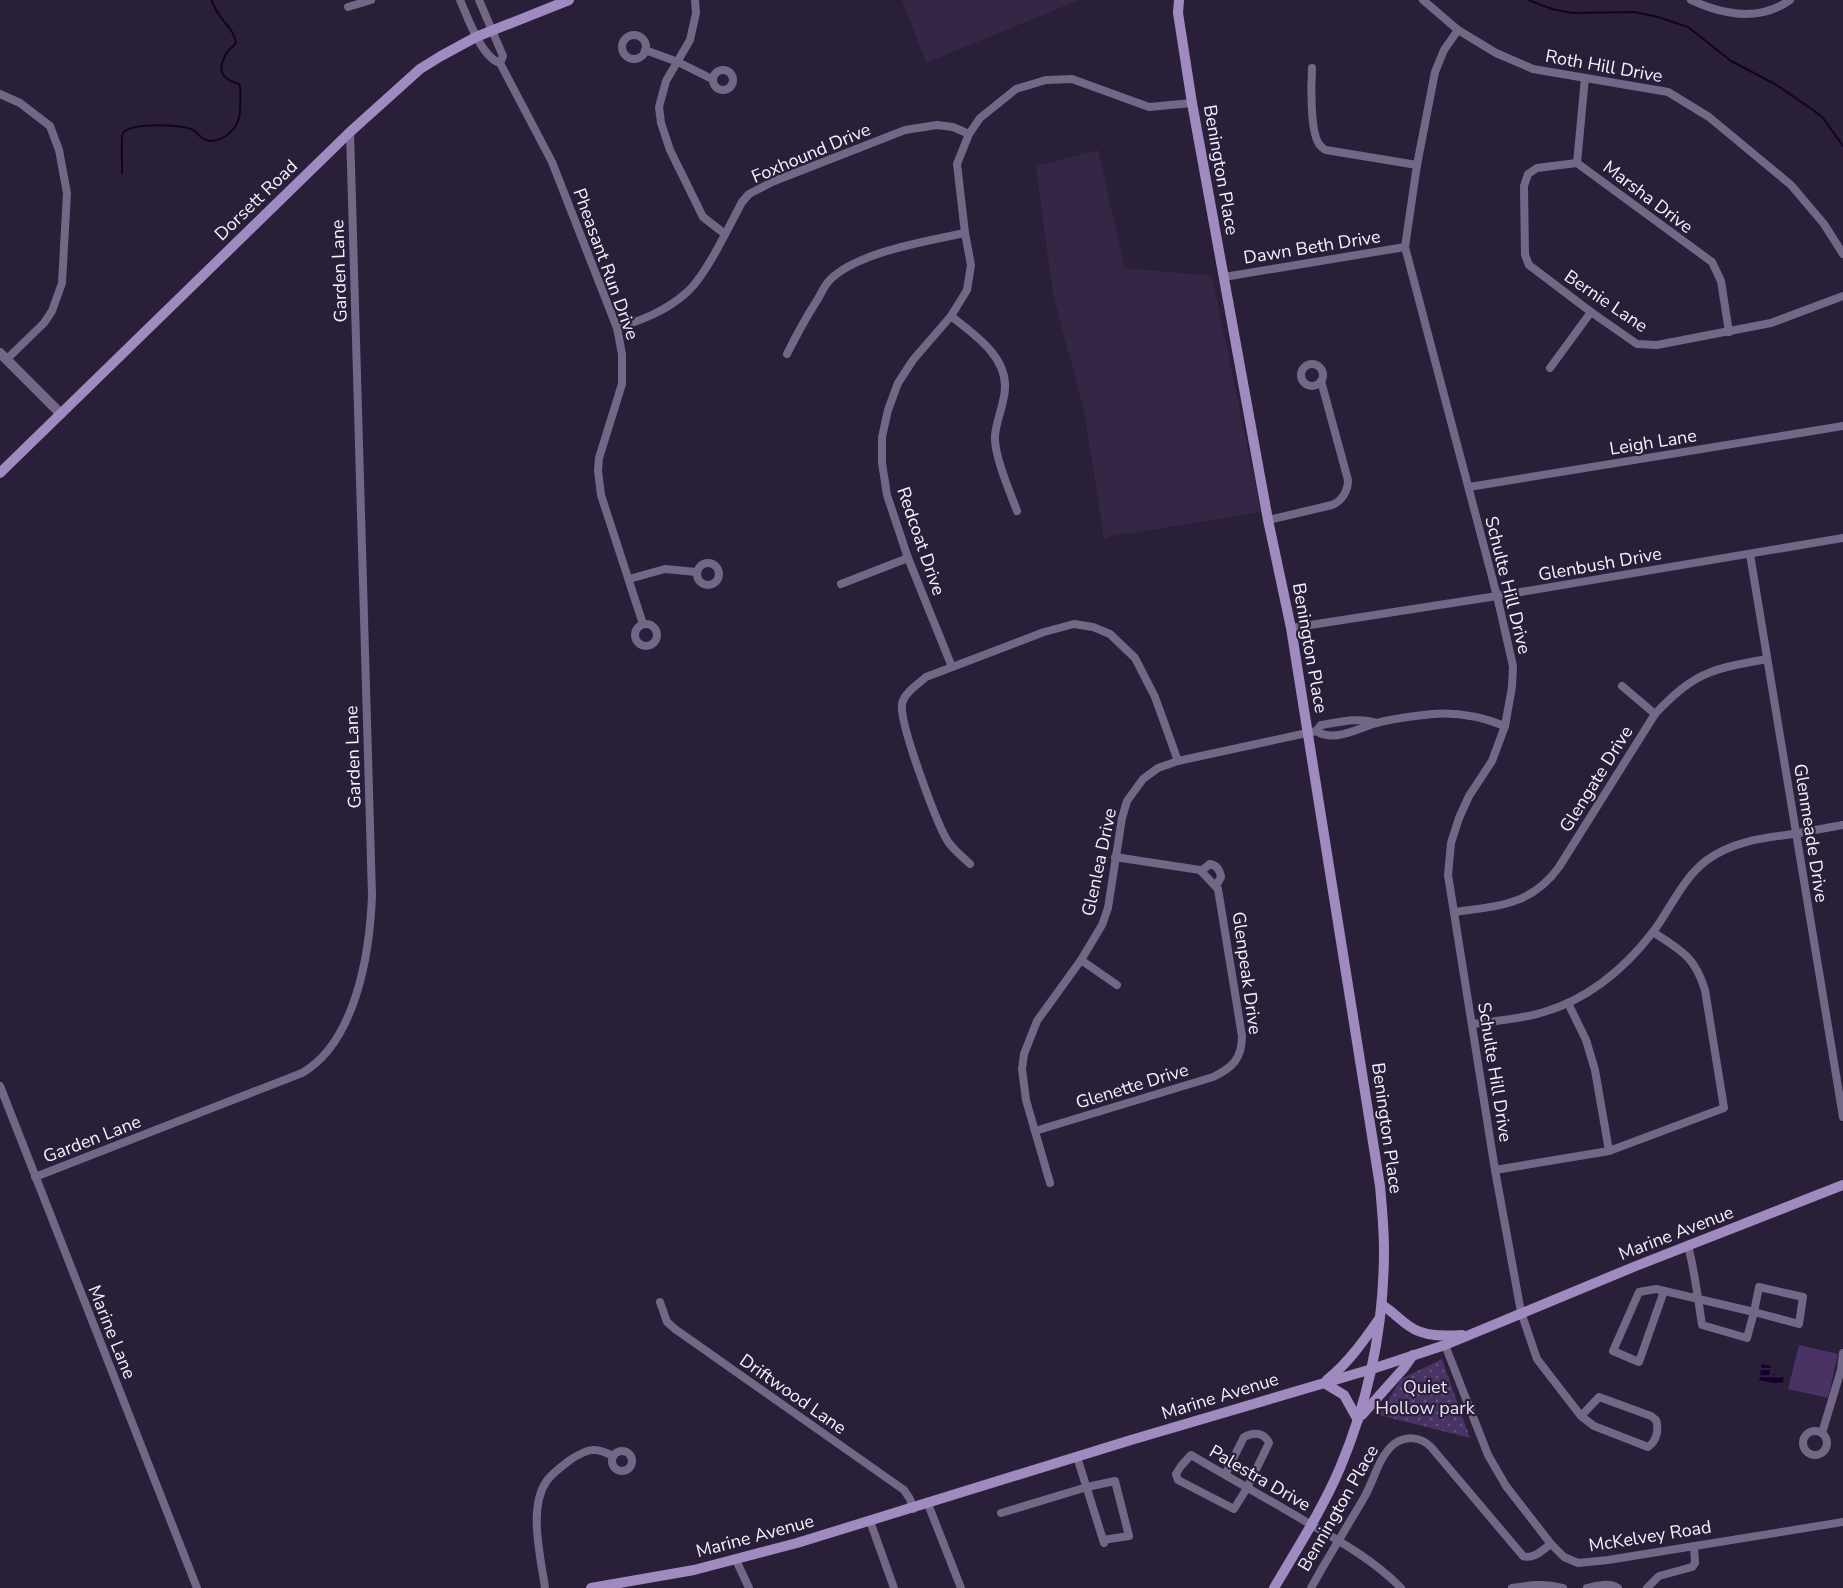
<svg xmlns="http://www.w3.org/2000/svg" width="1843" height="1588" viewBox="0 0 1843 1588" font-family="'Nunito Sans',sans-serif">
  <defs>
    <pattern id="green-dots" width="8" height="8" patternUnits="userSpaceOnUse" patternTransform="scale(1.5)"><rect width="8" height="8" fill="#483364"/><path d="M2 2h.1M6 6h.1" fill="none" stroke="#63517b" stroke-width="1.8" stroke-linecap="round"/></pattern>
    <pattern id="water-rules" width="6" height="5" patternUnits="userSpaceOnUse" patternTransform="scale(1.5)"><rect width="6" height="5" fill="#14002a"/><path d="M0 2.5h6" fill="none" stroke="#37264a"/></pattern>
  </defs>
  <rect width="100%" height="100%" fill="#291f38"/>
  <g fill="#342746">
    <path d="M902 0H1079L926 63Z"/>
    <path d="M1098 150 1125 268 1212 276 1261 512 1112 536 1104 539 1084 410 1053 295 1036 166Z"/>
  </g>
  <path fill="url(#green-dots)" d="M1442 1359 1470 1438 1379 1415 1401 1379Z"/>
  <path fill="#483364" d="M1799 1345 1838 1354 1828 1398 1788 1389Z"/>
  <path fill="url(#water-rules)" d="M1762 1364 1771 1366 1769 1376 1772 1377 1773 1374 1784 1377 1782 1385 1759 1380Z"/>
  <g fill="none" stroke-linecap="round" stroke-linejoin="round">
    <g stroke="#14002a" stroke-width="2">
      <path d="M1528 0 1552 9 1572 13 1635 12 1658 17 1688 27 1731 61 1775 84 1813 110 1823 118 1843 146"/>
      <path d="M122 174C123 166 120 137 123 133 132 122 178 125 191 129 198 132 202 141 210 141 226 141 240 126 240 111 240 104 242 89 239 84 221 79 217 70 226 54 228 50 233 47 236 43 234 30 225 24 218 13 215 10 214 4 211 0"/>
    </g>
    <g stroke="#736787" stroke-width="8">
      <path d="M460 0C468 18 481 57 500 63L552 162 617 328 622 354V384L599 458 598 470 601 495 643 624"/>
      <path d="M479 0 503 56 500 63"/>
      <path d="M695 0 696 13 690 40 666 81 659 107 661 123 670 150 703 217 725 234"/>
      <path d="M1423 0 1458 30 1496 53 1533 69 1668 92 1709 117 1791 185 1824 224 1843 254"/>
      <path d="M1691 0C1723 15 1759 22 1790 0"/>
      <path d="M348 7 371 0"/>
      <path d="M1458 30 1444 50 1435 72 1417 165 1405 247 1497 596 1513 666 1512 687 1505 726 1492 761 1469 796 1459 818 1451 843 1448 875 1495 1170 1521 1312 1537 1359 1581 1416 1594 1426 1648 1447C1657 1441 1659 1429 1656 1420L1651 1416 1599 1397 1581 1416"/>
      <circle cx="634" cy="47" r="12"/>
      <path d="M645 50 678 62 712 79"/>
      <path d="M1312 68C1311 84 1310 131 1319 144 1319 145 1325 150 1326 150L1417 165"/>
      <circle cx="723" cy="80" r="10"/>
      <path d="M0 94 20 103 50 126 59 150 67 193 62 283 52 311 44 323 7 359"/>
      <path d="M1577 163 1537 168 1528 174 1524 186 1525 255 1529 265 1591 312 1637 344 1657 345 1771 323 1843 296"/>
      <path d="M1577 163 1712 262 1721 281 1729 332"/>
      <path d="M1577 163 1585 78"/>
      <path d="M1224 277 1405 247"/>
      <path d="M951 316C972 333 1006 355 1005 387 1005 403 996 420 995 436 994 456 1010 492 1017 511"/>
      <path d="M617 328C642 320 666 311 686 293 706 276 729 226 742 202L749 194 772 182 905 130 937 125 953 127 969 134"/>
      <path d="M787 354C796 336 805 319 816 302 820 296 823 288 828 282 853 253 927 241 965 233"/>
      <circle cx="1312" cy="375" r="11"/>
      <path d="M1550 368 1591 312"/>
      <path d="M1469 487 1843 426"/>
      <path d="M1268 520 1332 505C1342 501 1348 491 1348 480L1321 381"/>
      <path d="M1750 554 1843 1117"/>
      <circle cx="708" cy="574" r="11"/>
      <path d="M629 579 665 569 696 572"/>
      <path d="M841 584 908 558"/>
      <circle cx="646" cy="635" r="11"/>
      <path d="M1291 628 1497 596 1843 538"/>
      <path d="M952 667 908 558 887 495 882 463V437L888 410 898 383 913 360 951 316 967 290 971 265 965 233 957 164 969 134 980 118 1016 89 1046 80 1072 79 1149 107 1192 103"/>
      <path d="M1622 686 1655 714"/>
      <path d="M1316 731C1335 743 1358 728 1377 723 1394 718 1415 716 1433 714 1458 712 1482 717 1505 726"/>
      <path d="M970 864C962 856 952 849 947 840 936 821 899 723 902 704 904 693 918 684 926 677L1044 632 1074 624 1093 627 1110 634 1135 658 1155 697 1178 761"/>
      <path d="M1201 871 1210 864C1217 865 1220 871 1221 877L1216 886"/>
      <path d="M1454 912C1497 906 1531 906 1559 867L1655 714C1671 697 1689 680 1711 672 1728 665 1748 663 1766 659"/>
      <path d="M1081 960 1117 985"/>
      <path d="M1568 1003 1586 1040 1595 1070 1609 1151"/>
      <path d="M1472 1024C1496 1021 1521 1019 1544 1012 1588 999 1625 968 1653 932 1671 908 1682 879 1707 860 1733 841 1763 838 1793 834 1810 831 1827 828 1843 825"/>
      <path d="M0 1086 197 1588"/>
      <path d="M1035 1131 1213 1077C1232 1068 1242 1059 1242 1036L1218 889 1200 870 1115 857"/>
      <path d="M1495 1170 1609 1151 1724 1108 1705 990C1695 957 1681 950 1653 932"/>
      <path d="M35 1177 302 1073C356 1042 370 952 372 895L350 132"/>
      <path d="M1050 1183 1026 1100 1022 1069 1024 1054 1037 1021 1081 960 1102 925 1108 908 1122 818 1127 801 1143 779 1158 768 1178 761 1316 731 1321 725C1340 722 1359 717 1377 723"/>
      <path d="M1664 1291 1639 1362 1613 1351 1639 1292 1656 1289 1754 1312 1759 1287 1803 1297 1799 1324 1754 1312 1747 1338 1702 1325C1698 1299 1695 1272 1688 1246"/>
      <path d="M660 1302 667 1322 675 1329 904 1490 910 1499 913 1509"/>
      <path d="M1445 1345 1488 1455 1506 1486 1551 1544 1564 1557 1578 1563 1608 1560 1843 1522"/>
      <circle cx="1815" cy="1443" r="12"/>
      <path d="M1822 1433 1841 1370 1843 1353"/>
      <circle cx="622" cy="1461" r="10"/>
      <path d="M1077 1457 1104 1543"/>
      <path d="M1225 1475 1244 1437C1254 1432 1264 1432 1269 1443L1247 1488 1234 1509 1178 1480 1176 1474 1181 1466 1191 1455C1228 1477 1266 1498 1303 1520 1336 1539 1374 1560 1401 1588"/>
      <path d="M928 1504 961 1588"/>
      <path d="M1001 1513 1087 1487 1115 1481 1129 1536 1103 1540"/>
      <path d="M870 1521 894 1588"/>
      <path d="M736 1560 749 1588"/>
      <path d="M545 1588C541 1558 528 1509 546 1482 551 1474 562 1466 570 1460 587 1449 595 1446 613 1456"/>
      <path d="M1311 1588C1328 1557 1347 1527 1365 1496 1374 1480 1379 1456 1394 1444 1406 1435 1421 1437 1431 1447L1523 1556C1534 1560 1543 1549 1551 1544"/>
      <path d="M1512 1588C1530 1585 1545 1583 1563 1588"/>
      <path d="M1587 1588C1597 1586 1609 1582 1618 1588"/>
      <path d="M1647 1588 1659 1576 1692 1567 1695 1563 1694 1546"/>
    </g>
    <path stroke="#736787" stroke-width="10" d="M0 353 61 414"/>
    <g stroke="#9f8bbf" stroke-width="10">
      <path d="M1179 0 1178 13 1192 103 1268 520 1291 628 1380 1186C1382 1208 1384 1229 1384 1250 1384 1325 1369 1399 1340 1468 1322 1510 1297 1549 1274 1588"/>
      <path d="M0 473 350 132 420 69 441 56 476 37 569 0"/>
      <path d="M1382 1305C1392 1311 1399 1319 1409 1326 1424 1337 1444 1336 1462 1335"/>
      <path d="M1327 1380C1348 1363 1363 1342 1379 1319"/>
      <path d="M1324 1383 1344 1395 1358 1420"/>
      <path d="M1362 1415 1403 1369 1413 1355"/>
      <path d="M591 1588 694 1570 797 1543 1131 1440 1372 1369 1445 1345 1636 1266 1843 1185"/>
    </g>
  </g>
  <g text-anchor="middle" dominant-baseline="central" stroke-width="4.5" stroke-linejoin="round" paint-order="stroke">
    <g font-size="18" fill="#f4f0fd" stroke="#291f38">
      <text transform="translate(1604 66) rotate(10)">Roth Hill Drive</text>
      <text transform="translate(811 153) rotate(-23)">Foxhound Drive</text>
      <text transform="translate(1221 170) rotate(80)">Benington Place</text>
      <text transform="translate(1648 197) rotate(37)">Marsha Drive</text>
      <text transform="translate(256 200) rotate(-44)">Dorsett Road</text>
      <text transform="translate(1312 247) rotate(-9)">Dawn Beth Drive</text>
      <text transform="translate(606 264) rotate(70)">Pheasant Run Drive</text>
      <text transform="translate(339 271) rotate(-92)">Garden Lane</text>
      <text transform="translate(1606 301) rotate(34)">Bernie Lane</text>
      <text transform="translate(1653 442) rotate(-9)">Leigh Lane</text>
      <text transform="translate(921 541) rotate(71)">Redcoat Drive</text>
      <text transform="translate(1600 564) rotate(-10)">Glenbush Drive</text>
      <text transform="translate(1508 585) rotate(76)">Schulte Hill Drive</text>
      <text transform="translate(1310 648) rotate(80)">Benington Place</text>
      <text transform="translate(353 757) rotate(-92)">Garden Lane</text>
      <text transform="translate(1596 779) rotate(-58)">Glengate Drive</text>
      <text transform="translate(1811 833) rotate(81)">Glenmeade Drive</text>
      <text transform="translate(1099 862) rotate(-78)">Glenlea Drive</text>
      <text transform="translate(1247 973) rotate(82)">Glenpeak Drive</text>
      <text transform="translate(1495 1072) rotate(81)">Schulte Hill Drive</text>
      <text transform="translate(1132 1086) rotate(-17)">Glenette Drive</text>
      <text transform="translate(1387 1128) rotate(82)">Benington Place</text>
      <text transform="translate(92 1139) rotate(-21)">Garden Lane</text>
      <text transform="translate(1676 1233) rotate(-21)">Marine Avenue</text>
      <text transform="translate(112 1332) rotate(68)">Marine Lane</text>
      <text transform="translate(793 1394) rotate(35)">Driftwood Lane</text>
      <text transform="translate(1220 1396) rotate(-17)">Marine Avenue</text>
      <text transform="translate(1260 1478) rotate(30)">Palestra Drive</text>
      <text transform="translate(1338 1508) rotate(-60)">Bennington Place</text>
      <text transform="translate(755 1536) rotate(-15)">Marine Avenue</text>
      <text transform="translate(1650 1536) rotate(-9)">McKelvey Road</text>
    </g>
    <g font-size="18" fill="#e8e0f5" stroke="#291f38">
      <text x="1425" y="1387">Quiet<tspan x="1425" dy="21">Hollow park</tspan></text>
    </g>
  </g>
</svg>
